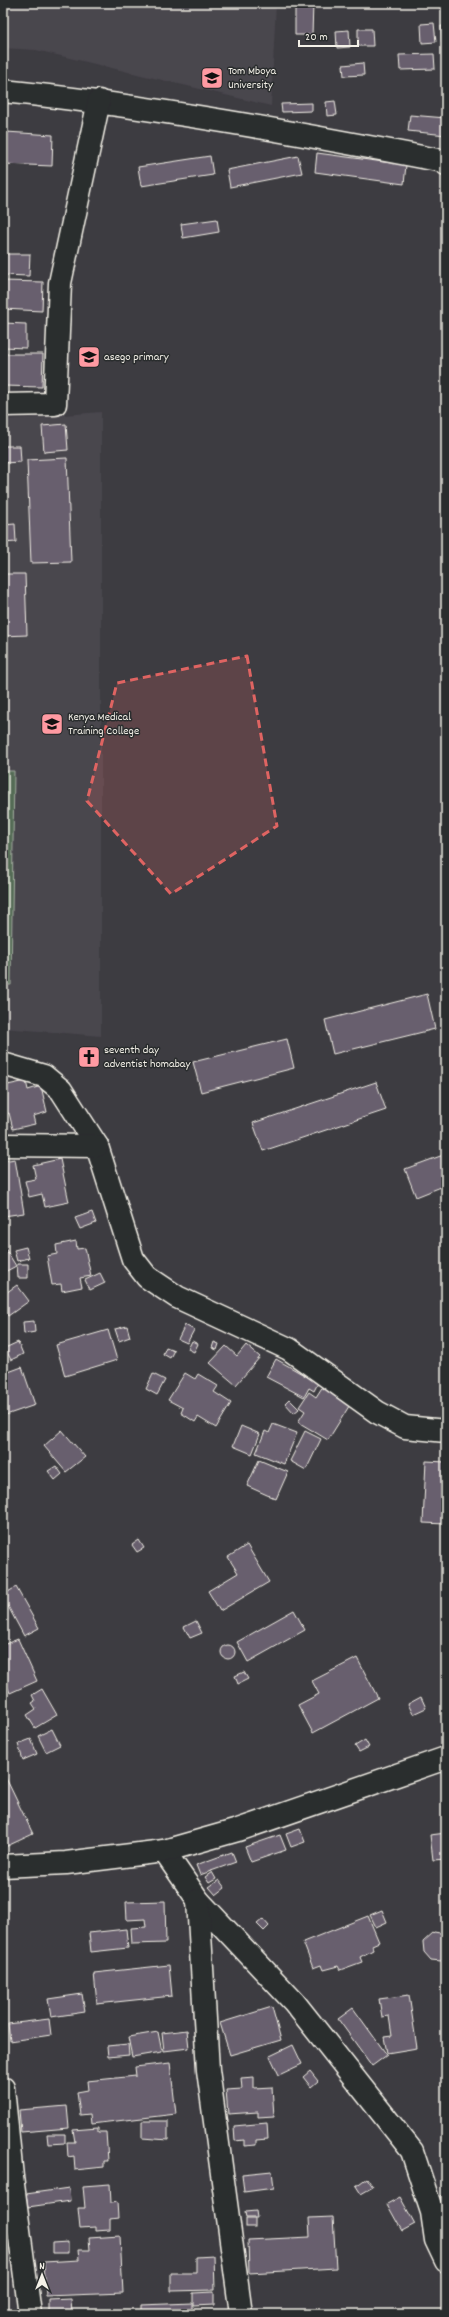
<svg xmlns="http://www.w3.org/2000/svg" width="449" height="2317" viewBox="0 0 449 2317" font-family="Dekko,sans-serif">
  <rect width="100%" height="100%" fill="#3d3c41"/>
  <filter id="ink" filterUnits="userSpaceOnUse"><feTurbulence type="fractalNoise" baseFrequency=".025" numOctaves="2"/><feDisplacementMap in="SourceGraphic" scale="8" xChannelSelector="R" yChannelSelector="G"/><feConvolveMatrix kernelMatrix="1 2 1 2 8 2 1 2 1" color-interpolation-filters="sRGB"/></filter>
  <g filter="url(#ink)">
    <g fill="#4a464e">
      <path d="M3 3H276L271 106 36 50 3 48Z"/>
      <path d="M101 412V1036L3 1028V420Z"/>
    </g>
    <path fill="#556c57" stroke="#a4aea0" d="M3 771H14L11 985H3Z"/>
    <g fill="#685e6e" stroke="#f4f1e8">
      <path d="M295 3H313L312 35H295Z"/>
      <path d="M434 23 436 42 422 43 421 24Z"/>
      <path d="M441 26H446V43H442Z"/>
      <path d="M358 29H372L373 46H358Z"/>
      <path d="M349 30 350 47 337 48 336 31Z"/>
      <path d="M434 54 435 69 400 70 399 55Z"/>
      <path d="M363 63 364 75 344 76 343 65Z"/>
      <path d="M335 101 337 115 327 116 326 102Z"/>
      <path d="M312 103V111L282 112 281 104Z"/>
      <path d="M410 115 446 118V135L408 131Z"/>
      <path d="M6 132 53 135 52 166 4 164Z"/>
      <path d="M317 153 406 165 404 184 315 172Z"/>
      <path d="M210 156 213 175 141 186 138 167Z"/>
      <path d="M298 156 302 173 230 187 227 170Z"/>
      <path d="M217 219 219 232 183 238 181 224Z"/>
      <path d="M3 254H30L29 276 3 275Z"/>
      <path d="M3 281 43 282 42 311 3 309Z"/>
      <path d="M3 323 26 324V348L3 347Z"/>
      <path d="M3 354H43L42 387 3 386Z"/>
      <path d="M66 424 68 450 44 452 42 426Z"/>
      <path d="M3 446H20L21 462 3 463Z"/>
      <path d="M67 458 71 562 31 563 27 460Z"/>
      <path d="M3 523V525L15 524 16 542 3 543Z"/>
      <path d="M3 574H25L27 635 3 636Z"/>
      <path d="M427 994 435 1029 333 1054 325 1020Z"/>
      <path d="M287 1039 294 1068 201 1092 193 1062Z"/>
      <path d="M26 1081 28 1090 41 1086 47 1112 33 1116 35 1124 13 1129 9 1113 3 1115V1086Z"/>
      <path d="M376 1082 386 1110 263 1151 253 1123Z"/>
      <path d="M446 1154V1185L416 1197 405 1169Z"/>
      <path d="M15 1159 24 1213 4 1216 3 1161Z"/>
      <path d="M60 1159 69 1202 45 1207 42 1194 29 1197 25 1181 36 1179 33 1165Z"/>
      <path d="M92 1212 96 1223 80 1229 75 1218Z"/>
      <path d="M76 1241 77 1249 85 1248 91 1276 80 1278 82 1287 62 1291 61 1284 52 1285 47 1256 57 1254 56 1245Z"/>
      <path d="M3 1245 16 1266 3 1273Z"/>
      <path d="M26 1247 29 1258 17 1261 14 1250Z"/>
      <path d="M17 1264H28V1278H18Z"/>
      <path d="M100 1273 105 1283 90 1290 85 1280Z"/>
      <path d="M17 1285 29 1301 8 1316 3 1308V1295Z"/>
      <path d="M34 1321 35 1332 24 1334 23 1322Z"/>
      <path d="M185 1325 194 1330 187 1343 178 1339Z"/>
      <path d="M127 1326 130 1337 119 1341 115 1329Z"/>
      <path d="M108 1330 117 1360 65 1376 56 1345Z"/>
      <path d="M192 1341 198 1344 194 1352 188 1349Z"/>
      <path d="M18 1342 23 1354 11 1360 5 1348Z"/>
      <path d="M214 1342 219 1344 217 1350 212 1348Z"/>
      <path d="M246 1345 260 1357 236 1385 210 1363 226 1346 237 1356Z"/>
      <path d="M166 1347 174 1350 170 1358 163 1354Z"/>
      <path d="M276 1359 318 1383 314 1391 309 1388 304 1397 266 1377Z"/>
      <path d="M22 1367 35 1405 3 1416V1374Z"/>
      <path d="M185 1373 195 1379 198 1374 218 1386 214 1392 231 1403 216 1428 198 1417 195 1422 181 1413 183 1408 168 1400Z"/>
      <path d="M153 1374 165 1380 157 1395 146 1389Z"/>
      <path d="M323 1386 351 1403 328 1440 298 1422 305 1411 299 1407 309 1392 316 1397Z"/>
      <path d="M289 1399 299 1409 294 1413 285 1403Z"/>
      <path d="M273 1424 297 1433 284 1464 256 1453 265 1431 269 1433Z"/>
      <path d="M241 1426 260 1434 252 1454 233 1446Z"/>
      <path d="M62 1430 85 1457 66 1472 44 1446Z"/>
      <path d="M305 1431 321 1439 306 1470 290 1461Z"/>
      <path d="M259 1460 288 1472 276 1499 247 1486Z"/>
      <path d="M426 1461 446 1462V1524L423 1523Z"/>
      <path d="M56 1466 62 1474 55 1480 48 1471Z"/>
      <path d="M139 1540 144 1548 137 1552 132 1545Z"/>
      <path d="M247 1545 269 1582 220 1611 208 1591 238 1573 228 1557Z"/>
      <path d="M16 1587 39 1628 24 1636 3 1597V1595Z"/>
      <path d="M294 1610 305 1630 248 1662 237 1642Z"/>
      <path d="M196 1621 202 1633 190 1638 184 1627Z"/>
      <path d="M18 1639 37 1681 10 1693 3 1676V1645Z"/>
      <circle cx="228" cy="1652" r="7"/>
      <path d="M357 1658 378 1698 313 1733 298 1705 319 1694 312 1681Z"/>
      <path d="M244 1672 248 1679 238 1684 235 1676Z"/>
      <path d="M42 1689 57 1715 35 1728 27 1715 36 1709 32 1703 35 1701 32 1695Z"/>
      <path d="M421 1697 426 1708 413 1714 408 1704Z"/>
      <path d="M52 1729 60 1745 46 1752 38 1736Z"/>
      <path d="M31 1739 37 1754 23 1760 18 1744Z"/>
      <path d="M365 1740 369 1747 359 1752 355 1746Z"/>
      <path d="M3 1772 33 1834 3 1848Z"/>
      <path d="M300 1829 305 1842 291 1847 286 1834Z"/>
      <path d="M446 1833V1859L433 1860 430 1835Z"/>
      <path d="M280 1835 286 1850 251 1862 245 1847Z"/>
      <path d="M232 1852 236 1862 200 1875 196 1865Z"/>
      <path d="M212 1872 216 1879 209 1883 205 1877Z"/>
      <path d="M219 1880 225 1888 216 1895 209 1887Z"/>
      <path d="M165 1901 166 1943 132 1944 131 1928 146 1927 145 1919 127 1920 126 1902Z"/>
      <path d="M382 1910 387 1922 376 1927 370 1915Z"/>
      <path d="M368 1916 379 1942 372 1945 373 1950 360 1957 362 1962 340 1970 338 1966 323 1970 321 1965 313 1968 303 1942Z"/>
      <path d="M263 1919 269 1926 264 1931 257 1924Z"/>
      <path d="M126 1929 128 1948 91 1952 89 1933Z"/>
      <path d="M434 1932 446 1934V1959L441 1961 431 1960 424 1952 423 1942Z"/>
      <path d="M169 1965 172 1996 97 2004 94 1973Z"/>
      <path d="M82 1994 85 2012 51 2017 48 1999Z"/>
      <path d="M409 1995 417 2048 387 2053 384 2037 392 2036 389 2016 382 2017 379 1999Z"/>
      <path d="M272 2007 281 2040 230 2055 220 2023Z"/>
      <path d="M353 2008 387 2055 372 2066 338 2019Z"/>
      <path d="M49 2019 51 2035 10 2041 8 2024Z"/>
      <path d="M187 2030 189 2048 164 2051 162 2033Z"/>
      <path d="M158 2032 162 2052 132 2057 128 2037Z"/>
      <path d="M128 2044 129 2055 108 2057 107 2046Z"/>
      <path d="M293 2045 302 2064 279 2075 270 2056Z"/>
      <path d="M170 2063 176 2114 91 2124 90 2114 80 2115 77 2092 88 2090 87 2081 136 2076 135 2067Z"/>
      <path d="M310 2071 318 2081 311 2087 303 2077Z"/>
      <path d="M254 2077V2088L272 2087 274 2116 258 2117V2112L228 2114 226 2090 242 2089 241 2078Z"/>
      <path d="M67 2106 69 2128 21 2132 19 2110Z"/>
      <path d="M142 2121H168V2140L142 2138Z"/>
      <path d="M267 2123 268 2139 256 2140V2145L244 2146V2140L235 2141 234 2126Z"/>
      <path d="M98 2128V2132H106L108 2161H104V2167L75 2170 74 2156 68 2157 67 2142H75L73 2130Z"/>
      <path d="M47 2134H65V2143L48 2144Z"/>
      <path d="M272 2171 274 2188 244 2192 242 2174Z"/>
      <path d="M367 2178 373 2187 361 2194 356 2186Z"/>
      <path d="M110 2184 111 2203 117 2202 118 2218 110 2219V2230L95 2231V2227L80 2228 78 2208H85L83 2186Z"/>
      <path d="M69 2188 70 2201 28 2207 26 2194Z"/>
      <path d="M442 2195 446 2197V2206L438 2201Z"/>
      <path d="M400 2197 415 2224 402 2231 387 2204Z"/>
      <path d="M256 2211 257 2218H246L245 2212Z"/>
      <path d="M333 2217 336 2268 249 2273 248 2240 310 2237 309 2218Z"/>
      <rect x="246" y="2219" width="9" height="8"/>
      <path d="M120 2236 123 2293 46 2296 44 2262 79 2260 78 2250H90L89 2238Z"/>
      <path d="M68 2242V2253H52V2243Z"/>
      <path d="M214 2256 215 2290 171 2291V2273H196V2257Z"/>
      <path d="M214 2292V2305L193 2306V2293Z"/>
      <path d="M71 2299 72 2314H49V2300Z"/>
      <path d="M192 2303V2314H141V2305Z"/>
    </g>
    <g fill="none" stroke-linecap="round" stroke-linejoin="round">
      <g stroke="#f4f1e8" stroke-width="25">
        <g id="minor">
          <path d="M3 91C151 106 297 133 443 161L446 164"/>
          <path d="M3 405 55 404 60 283 99 101"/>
          <path d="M3 1064 44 1076 61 1090 97 1146 133 1259 147 1277 177 1297 289 1349 377 1412 405 1427 446 1431"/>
          <path d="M3 1145 97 1146"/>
          <path d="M164 1851 198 1900 294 2002 412 2151 432 2212 436 2240 446 2261"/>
          <path d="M3 1866 66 1863 164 1851 238 1830 446 1758"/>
          <path d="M198 1900 208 2070 241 2314"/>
          <path d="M3 2088 12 2177 30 2314"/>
        </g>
      </g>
      <use href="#minor" stroke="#2a2d2e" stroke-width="22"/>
    </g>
  </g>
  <path fill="#df6462" fill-opacity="0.2" stroke="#df6462" stroke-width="3" stroke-dasharray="8 5" stroke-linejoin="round" d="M247 656 277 826 171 894 87 801 117 683Z"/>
  <defs>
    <g id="university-square" transform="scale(1.15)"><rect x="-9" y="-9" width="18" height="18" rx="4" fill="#ff9aa2" stroke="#2a2d2e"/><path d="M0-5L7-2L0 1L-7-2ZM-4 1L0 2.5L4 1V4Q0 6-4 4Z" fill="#111"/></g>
    <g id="school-square" transform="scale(1.15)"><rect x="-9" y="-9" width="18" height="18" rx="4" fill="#ff9aa2" stroke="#2a2d2e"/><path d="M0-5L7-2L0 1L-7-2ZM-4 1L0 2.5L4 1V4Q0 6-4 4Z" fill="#111"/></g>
    <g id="church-square" transform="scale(1.15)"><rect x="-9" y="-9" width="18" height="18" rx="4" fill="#ff9aa2" stroke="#2a2d2e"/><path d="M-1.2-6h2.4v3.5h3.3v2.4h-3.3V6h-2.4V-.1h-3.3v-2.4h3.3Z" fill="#111"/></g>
  </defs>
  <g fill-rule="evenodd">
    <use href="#university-square" x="212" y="78"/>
    <use href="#school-square" x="89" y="357"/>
    <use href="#university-square" x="52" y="724"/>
    <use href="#church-square" x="89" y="1057"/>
  </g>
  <g text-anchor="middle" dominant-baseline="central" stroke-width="3" stroke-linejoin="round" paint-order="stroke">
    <g font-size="12" fill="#f4f1e8" stroke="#2a2d2e" text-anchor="start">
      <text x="228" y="71">Tom Mboya<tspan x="228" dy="14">University</tspan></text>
      <text x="104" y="357">asego primary</text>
      <text x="68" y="717">Kenya Medical<tspan x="68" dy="14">Training College</tspan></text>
      <text x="104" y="1050">seventh day<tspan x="104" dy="14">adventist homabay</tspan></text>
    </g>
  </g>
  <rect width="449" height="2317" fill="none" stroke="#2a2d2e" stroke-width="16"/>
  <rect x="8" y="8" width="433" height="2301" fill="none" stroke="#f4f1e8" stroke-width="1.5" filter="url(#ink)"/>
  <g transform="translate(42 2275)" stroke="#2a2d2e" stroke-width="3" paint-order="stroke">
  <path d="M0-3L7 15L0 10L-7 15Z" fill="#f4f1e8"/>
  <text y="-6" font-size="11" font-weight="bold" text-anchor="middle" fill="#f4f1e8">N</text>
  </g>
  <path d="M299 40v6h59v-6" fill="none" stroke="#f4f1e8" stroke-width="2"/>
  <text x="305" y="40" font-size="12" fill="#f4f1e8" stroke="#2a2d2e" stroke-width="3" paint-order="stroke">20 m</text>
</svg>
